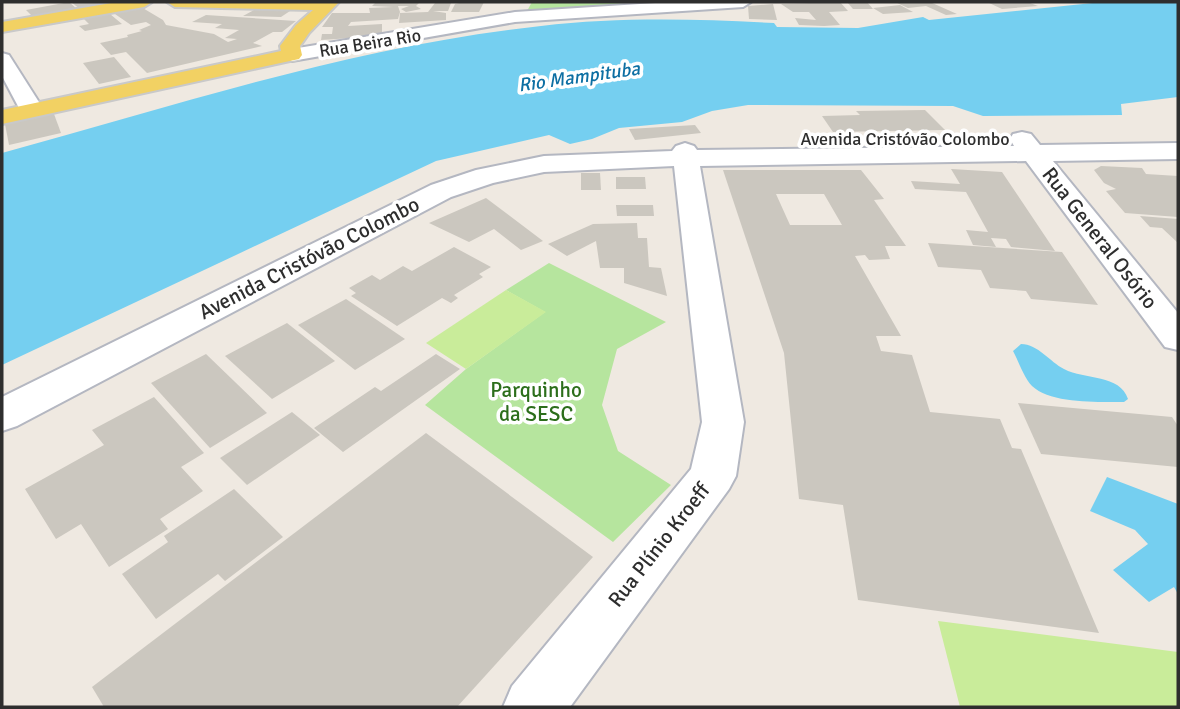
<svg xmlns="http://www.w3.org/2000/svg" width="1180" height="709" viewBox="0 0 1180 709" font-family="Signika,sans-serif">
  <rect width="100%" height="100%" fill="#efe9e1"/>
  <g fill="#b6e59e">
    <path d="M532 2H643L527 11Z"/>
    <path d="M549 263 666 322 617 349 602 405 618 451 671 485 613 542 425 405 466 369 545 312 506 290Z"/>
  </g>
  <g fill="#c9ec9a">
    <path d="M506 290 546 312 466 369 426 343Z"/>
    <path d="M938 621 1178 652V707H960Z"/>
  </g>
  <g fill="#75cff0">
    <path d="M1102 2H1178V97L1121 104 1122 115 983 116 953 106 748 105 712 111 682 122 619 128 592 139 570 144 549 135 436 161 2 365V153C180 104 356 46 541 26 617 17 697 19 774 23L777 27 858 28 923 17 929 20Z"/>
    <path d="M1021 344C1038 344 1050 362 1064 369 1085 380 1120 374 1128 399L1124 402C1099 402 1051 404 1032 386 1024 378 1019 362 1013 351Z"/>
    <path d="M1107 477 1178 504V594L1174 587 1149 602 1113 570 1148 544 1135 530 1090 511Z"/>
  </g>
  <g fill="#cbc7bf" fill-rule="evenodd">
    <path d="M69 2 77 9 33 17 26 10Z"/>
    <path d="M71 2H97L101 5 80 9Z"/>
    <path d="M376 2H420L416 6 421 9 406 12 401 9 409 6H398L400 12 398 19 351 22 348 26 382 24V36L321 40 322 34H332L333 27H322L332 13H370L369 8 393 7 372 6Z"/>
    <path d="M464 2H484L479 12H451L455 4Z"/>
    <path d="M840 2 848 11 829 12 840 25 824 26 799 25 795 18 816 20 809 12H793L781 4Z"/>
    <path d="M847 2H867L873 9H853Z"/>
    <path d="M895 2H930L957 14 946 15 926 6 908 8Z"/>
    <path d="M987 2 1030 3 1038 6 1002 9Z"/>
    <path d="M435 3H451L448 11H433L446 13V20L399 23 400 13 428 12Z"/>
    <path d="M773 4 777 20 749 19 748 6Z"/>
    <path d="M900 5 913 12 883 14 873 8Z"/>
    <path d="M141 7 163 20 166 25 214 34 228 42 237 39 225 38 239 30 215 28 222 24 192 22 206 15 296 21 282 32H273L253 43 262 46 147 73 126 52 111 55 100 43 128 37 127 35 142 31 139 30 151 25 146 22 131 25 112 12Z"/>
    <path d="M254 10 290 11 281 17 243 16Z"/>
    <path d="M110 14 122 24 85 31 79 26 89 24 84 19Z"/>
    <path d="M114 57 131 77 99 84 83 63Z"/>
    <path d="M925 110 945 130 833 132 822 116 860 115 856 111Z"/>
    <path d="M54 114 61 133 9 145 5 124Z"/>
    <path d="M695 125 701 133 635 140 629 129Z"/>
    <path d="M1101 166 1142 168 1146 174 1178 176V217L1125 213 1106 191 1116 189 1104 183 1094 170Z"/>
    <path d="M951 169 1002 172 1055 251 1011 247 1006 239 991 238 996 247 973 245 966 230 988 232 966 192 915 189 911 181 960 184Z"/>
    <path d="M723 170H861L884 199 874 200 906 246H885L890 259 869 260 865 255 855 256 901 336H876L881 351 912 355 930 412 1000 419 1012 448 1021 449 1099 633 858 600 843 505 799 499 784 353ZM776 194H824L842 225H790Z"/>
    <path d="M581 173H600L601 190H581Z"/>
    <path d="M616 177H645L646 189H616Z"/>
    <path d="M486 198 543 241 521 250 494 229 469 242 429 223Z"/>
    <path d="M616 205H653L654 216H617Z"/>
    <path d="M1140 216 1178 219V243L1162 228 1150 227Z"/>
    <path d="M637 223 638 238H647L649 267 661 268 667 296 624 283V268H600L596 241 567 256 548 244 593 224Z"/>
    <path d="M928 243 1062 252 1098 305 1031 299 1026 291 990 288 981 270 938 267Z"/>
    <path d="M454 247 491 267 479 274 483 277 454 295 458 298 451 303 442 298 397 326 351 296 356 293 349 288 372 275 380 280 403 266 412 271Z"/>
    <path d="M346 299 405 339 355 370 298 325Z"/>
    <path d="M287 323 335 361 272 399 225 356Z"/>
    <path d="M206 354 267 413 210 448 151 383Z"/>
    <path d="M436 354 460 369 343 452 314 428 375 387 381 391Z"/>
    <path d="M154 397 204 453 181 467 203 491 160 519 168 529 109 567 81 524 56 539 25 489 104 445 92 430Z"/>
    <path d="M1018 403 1172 417 1178 426V467L1041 454Z"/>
    <path d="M292 412 320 435 247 485 220 458Z"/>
    <path d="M426 433 593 557 457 707H104L92 687Z"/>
    <path d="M234 489 283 537 225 581 218 574 156 619 122 574 168 542 164 536Z"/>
  </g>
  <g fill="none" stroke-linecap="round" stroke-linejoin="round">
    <g stroke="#b4b7c1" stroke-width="4">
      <g id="minor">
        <path d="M671 2H751L743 7 515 22 292 61 282 55 292 49 515 12Z"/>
        <path d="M2 53 9 55 44 110 40 115H24L20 110 2 76Z"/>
        <path d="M1022 132 1031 134 1040 145 1178 143V159L1053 161 1178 313V350L1165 347 1026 161 700 166 744 422 736 476 729 489 570 707H503L512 686 691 469 702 422 674 166 544 172 493 183 451 197 17 426 2 431V397L431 185 476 170 544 156 672 151 676 146 685 143 694 146 697 150 1014 146 1010 139 1013 134Z"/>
      </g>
    </g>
    <g stroke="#c9c9c9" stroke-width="4">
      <g id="major">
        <path d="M117 2H152L144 7 2 32V22Z"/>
        <path d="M167 2H339L309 33 300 46 302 55 299 59 2 124V110L281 51 280 46 296 25 313 10 175 7Z"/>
      </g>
    </g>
    <use href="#minor" fill="#fff" fill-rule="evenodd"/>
    <use href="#major" fill="#f2d163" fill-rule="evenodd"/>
  </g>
  <g text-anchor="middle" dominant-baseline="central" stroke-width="7" stroke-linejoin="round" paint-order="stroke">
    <g font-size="18" fill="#2e2e2e" stroke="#fff">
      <text transform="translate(370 43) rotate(-9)">Rua Beira Rio</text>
      <text x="905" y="139">Avenida Cristóvão Colombo</text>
    </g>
    <g font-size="19" font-style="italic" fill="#0d6fa3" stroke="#fff">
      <text transform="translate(579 77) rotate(-8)">Rio Mampituba</text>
    </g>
    <g font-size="21" fill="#2e2e2e" stroke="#fff">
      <text transform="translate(1100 238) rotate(52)">Rua General Osório</text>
      <text transform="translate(309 258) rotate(-27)">Avenida Cristóvão Colombo</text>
      <text transform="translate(659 545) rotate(-52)">Rua Plínio Kroeff</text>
    </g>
    <g font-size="21" fill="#2c6e1b" stroke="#fff">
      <text x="536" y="390">Parquinho<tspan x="536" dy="24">da SESC</tspan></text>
    </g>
  </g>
  <rect width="1180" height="709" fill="none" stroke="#2e2e2e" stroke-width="7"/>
</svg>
